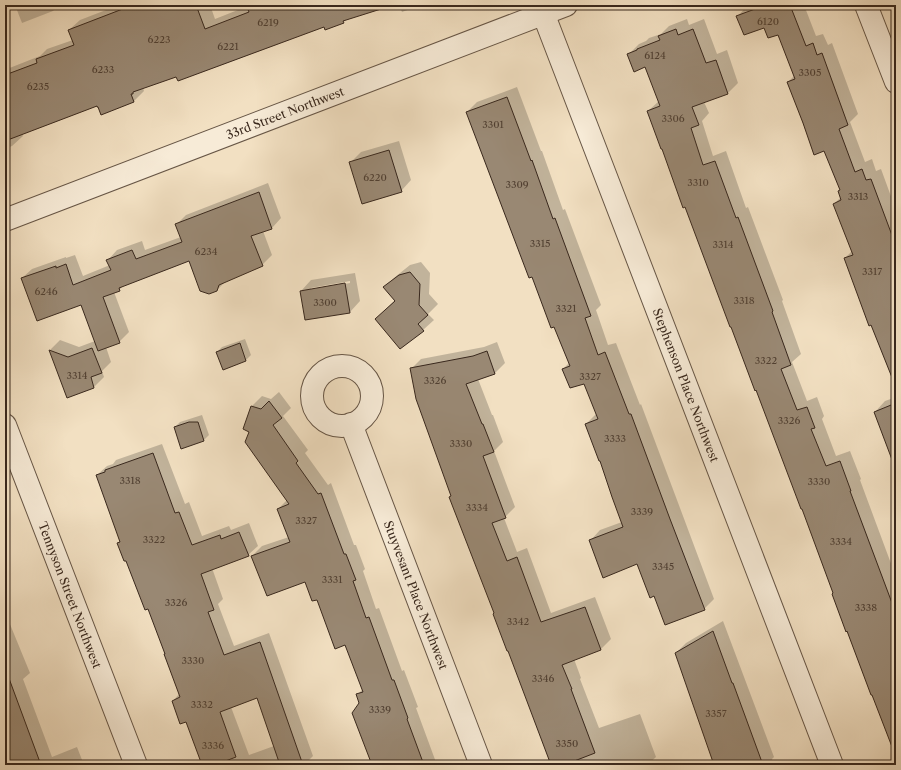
<svg xmlns="http://www.w3.org/2000/svg" width="901" height="770" viewBox="0 0 901 770" font-family="'Libre Caslon Text',serif">
  <rect width="100%" height="100%" fill="#f2e0c2"/>
  <filter id="stains"><feTurbulence type="fractalNoise" baseFrequency=".005" numOctaves="4"/><feColorMatrix values="0 0 0 0 .2 0 0 0 0 .09 0 0 0 0 .02 0 0 0 .5 -.17"/></filter>
  <radialGradient id="worn" r=".72"><stop offset=".6" stop-color="#630" stop-opacity="0"/><stop offset="1" stop-color="#630" stop-opacity=".3"/></radialGradient>
  <g fill="#0003" fill-rule="evenodd">
    <path d="M15 5H59L53 11 22 23Z"/>
    <path d="M119 5H210L215 19 248 6 247 5H368L343 22 325 25 176 75 143 88 144 91 134 101 102 113 97 105 22 134 23 136 12 146 5 149V64L7 69 40 56 47 49 73 40 69 30 80 20Z"/>
    <path d="M399 5H421L402 12Z"/>
    <path d="M748 5H804L816 36 823 34 828 45 832 43 858 114 850 122 865 162 872 159 876 171 881 169 896 210V387L845 258 852 251 834 204 841 197 840 190 825 150 814 154 788 82 795 75 779 34 765 27 738 16Z"/>
    <path d="M687 19 689 25 704 19 717 54 727 50 738 83 728 93 704 102 709 113 702 121 713 156 726 151 746 208 748 207 783 300 782 301 801 354 792 362 807 401 817 397 824 416 822 419 836 456 850 451 861 479 860 480 896 577V757L873 693 779 448 648 111 659 101 645 66 629 54 639 44 646 41 649 38 661 34 669 26Z"/>
    <path d="M517 87 541 151H542L563 210 565 209 601 305 596 310 608 345 616 343 640 405 641 404 680 508 714 599 704 609 655 595 638 563 590 541 600 530 622 522 601 460 586 424 597 413 585 382 563 369 569 363 467 112 477 102Z"/>
    <path d="M399 141 411 180 401 191 350 163 361 152Z"/>
    <path d="M268 183 281 218 272 228 263 231 272 255 262 265 226 281 216 291 190 260 124 285 119 290 114 292 129 332 119 342 106 347 111 362 102 371 104 377 94 387 68 397 50 350 60 340 79 347 95 341 81 304 22 278 32 269 66 257V258L75 255 83 276 110 265 108 260 117 250 142 241 145 250 181 237 176 225 186 215Z"/>
    <path d="M421 262 430 273 429 294 438 304 428 314 434 320 423 330 401 347 376 319 395 300 385 287 395 277 410 265Z"/>
    <path d="M355 273 360 301 350 312 301 291 311 280ZM350 281V283L311 290V288Z"/>
    <path d="M245 339 251 355 246 360 224 369 217 352 222 347Z"/>
    <path d="M497 342 505 363 495 373 478 379 492 415H493L503 442 494 451 515 507 504 518 517 552 527 548 551 613 595 597 611 639 601 649 574 659 581 678 580 679 599 728 640 714 656 757 647 765H552L451 496 411 369 421 359 484 347Z"/>
    <path d="M279 392 291 408 283 416 308 450 305 453 328 485 331 483 354 545H356L365 569 363 571 376 609 379 608 402 671 404 670 418 707 416 708 437 765H374L360 703 357 695 363 689 346 644 318 598 305 581 252 556 262 546 289 537 278 509 287 500 250 431 252 406 262 396 271 399Z"/>
    <path d="M896 397V464L875 412 885 401Z"/>
    <path d="M202 415 209 435 204 440 175 427 180 422Z"/>
    <path d="M162 444 185 504 189 502 202 536 229 526 231 530 249 523 258 546 248 555 212 568 223 599 218 604 234 646 269 633 313 756 304 765H203L187 721 173 701 179 694 166 653 149 608 118 543 120 541 97 475 107 466 113 464 116 460ZM257 697 274 746 249 755 231 707Z"/>
    <path d="M5 612 30 673 23 679 52 757 77 747 84 765H5Z"/>
    <path d="M723 621 774 757 772 759 774 765H706L710 762 713 760 676 653 686 643Z"/>
  </g>
  <g fill="#998873" stroke="#39281d">
    <path d="M133 5H196L205 29 249 12 246 5H381V9L343 21 344 23 325 30 324 27 178 81 176 77 133 92V94H131L134 102 101 115 98 107H97V106L5 141V75L37 63 36 59 74 45 68 30Z"/>
    <path d="M766 5H790L806 46 813 43 817 55 822 53 848 125 839 129 855 172 862 169 866 180 871 179 896 246V385H895L871 325 869 326 844 258 853 255 833 204 841 200 838 191 840 190 824 151 814 155 803 123 787 82 795 79 778 35 768 38 764 28 744 35 736 16Z"/>
    <path d="M676 29 678 35 693 29 706 63 716 60 728 94 692 107 699 125 691 128 703 165 715 161 736 218 738 217 773 311 772 312 791 365 781 369 797 410 807 407 815 428 811 429 826 466 840 461 851 491H850L892 603 896 601V752H894L872 695H871L847 631 846 632 832 594 833 593 802 509H801L756 390 755 391 731 327H730L685 207 683 208 662 149H661L647 111 660 106 645 67 634 72 627 54 637 50V49L660 40 658 36Z"/>
    <path d="M507 97 531 161 532 160 553 219 555 218 591 316 585 318 598 355 605 352 629 414H631L670 519 705 610 665 625 654 596 650 598 637 564 603 578 589 540 623 527 612 497 600 461H599L585 424 598 419 584 384 570 388 562 369 570 366 554 327 551 328 532 277 529 278 466 112Z"/>
    <path d="M389 150 402 192 362 204 349 162Z"/>
    <path d="M259 192 272 229 251 236 263 266 219 285 217 291 209 294 200 291 189 261 119 288 120 291 103 297 120 343 98 351 81 305 37 321 21 278 56 266V268L66 264 73 285 111 270 106 260 132 250 136 259 182 242 175 224Z"/>
    <path d="M410 272 420 284 419 305 428 315 418 324 424 331 400 349 375 319 395 301 383 287 399 275Z"/>
    <path d="M345 283 350 313 305 320 300 291Z"/>
    <path d="M240 343 246 361 223 370 216 352Z"/>
    <path d="M92 348 102 373 91 377 94 388 67 398 49 350 68 357Z"/>
    <path d="M487 351 495 374 466 384 482 424H483L494 452 483 456 506 518 492 523 507 561 517 557 541 622 585 607 601 650 562 665 572 689H571L595 753 564 765H551L508 651H507L493 614 494 613 449 497 451 496 416 399 410 368 473 356Z"/>
    <path d="M269 401 282 418 273 425 298 461 296 463 318 494 321 493 344 554H346L356 580 353 581 366 618 369 617 392 680H394L408 718 407 719 424 765H372L352 713 359 703 356 694 363 692 345 645 335 649 317 600 312 601 305 582 267 596 251 556 290 542 277 509 289 504 245 442 249 432 243 429 251 406 261 409Z"/>
    <path d="M896 403V465H894L874 412Z"/>
    <path d="M189 422H198L204 441 181 449 174 427Z"/>
    <path d="M153 453 175 513 179 512 192 545 220 535 221 539 239 532 249 556 201 574 214 610 208 612 224 655 260 642 303 765H280L257 698 220 712 236 757 215 765H202L186 722 180 724 172 701 180 697 164 654H165L148 609 145 610 126 561H124L117 543 120 542 96 475 105 472V470Z"/>
    <path d="M713 631 732 683H733L763 765H714L675 653Z"/>
    <path d="M7 673 41 765H5V674Z"/>
  </g>
  <g fill="none" stroke-linecap="round" stroke-linejoin="round">
    <g stroke="#675646" stroke-width="24">
      <g id="minor">
        <path d="M540 5 832 765"/>
        <path d="M866 5 896 82"/>
        <path d="M5 220 566 5"/>
        <circle cx="342" cy="396" r="30"/>
        <path d="M351 424 481 765"/>
        <path d="M5 425 136 765"/>
      </g>
    </g>
    <use href="#minor" stroke="#f7ebd7" stroke-width="22"/>
  </g>
  <g text-anchor="middle" dominant-baseline="central" stroke-width="3" stroke-linejoin="round" paint-order="stroke">
    <g font-size="10" fill="#514032">
      <text x="768" y="21">6120</text>
      <text x="268" y="22">6219</text>
      <text x="159" y="39">6223</text>
      <text x="228" y="46">6221</text>
      <text x="655" y="55">6124</text>
      <text x="103" y="69">6233</text>
      <text x="810" y="72">3305</text>
      <text x="38" y="86">6235</text>
      <text x="673" y="118">3306</text>
      <text x="493" y="124">3301</text>
      <text x="375" y="177">6220</text>
      <text x="698" y="182">3310</text>
      <text x="517" y="184">3309</text>
      <text x="858" y="196">3313</text>
      <text x="540" y="243">3315</text>
      <text x="723" y="244">3314</text>
      <text x="206" y="251">6234</text>
      <text x="872" y="271">3317</text>
      <text x="46" y="291">6246</text>
      <text x="744" y="300">3318</text>
      <text x="325" y="302">3300</text>
      <text x="566" y="308">3321</text>
      <text x="766" y="360">3322</text>
      <text x="77" y="375">3314</text>
      <text x="590" y="376">3327</text>
      <text x="435" y="380">3326</text>
      <text x="789" y="420">3326</text>
      <text x="615" y="438">3333</text>
      <text x="461" y="443">3330</text>
      <text x="130" y="480">3318</text>
      <text x="819" y="481">3330</text>
      <text x="477" y="507">3334</text>
      <text x="642" y="511">3339</text>
      <text x="306" y="520">3327</text>
      <text x="154" y="539">3322</text>
      <text x="841" y="541">3334</text>
      <text x="663" y="566">3345</text>
      <text x="332" y="579">3331</text>
      <text x="176" y="602">3326</text>
      <text x="866" y="607">3338</text>
      <text x="518" y="621">3342</text>
      <text x="193" y="660">3330</text>
      <text x="543" y="678">3346</text>
      <text x="202" y="704">3332</text>
      <text x="380" y="709">3339</text>
      <text x="716" y="713">3357</text>
      <text x="567" y="743">3350</text>
      <text x="213" y="745">3336</text>
    </g>
    <g font-size="12" fill="#39281d" stroke="#f7ebd7">
      <text transform="translate(285 113) rotate(-21)">33rd Street Northwest</text>
      <text transform="translate(686 385) rotate(69)">Stephenson Place Northwest</text>
      <text transform="translate(70 595) rotate(69)">Tennyson Street Northwest</text>
      <text transform="translate(416 595) rotate(69)">Stuyvesant Place Northwest</text>
    </g>
  </g>
  <rect width="901" height="770" fill="none" stroke="#f2e0c2" stroke-width="20"/>
  <rect x="6" y="6" width="889" height="758" fill="none" stroke="#39281d" stroke-width="2"/>
  <rect x="10" y="10" width="881" height="750" fill="none" stroke="#39281d"/>
  <rect width="100%" height="100%" filter="url(#stains)"/>
  <rect width="100%" height="100%" fill="url(#worn)"/>
</svg>
